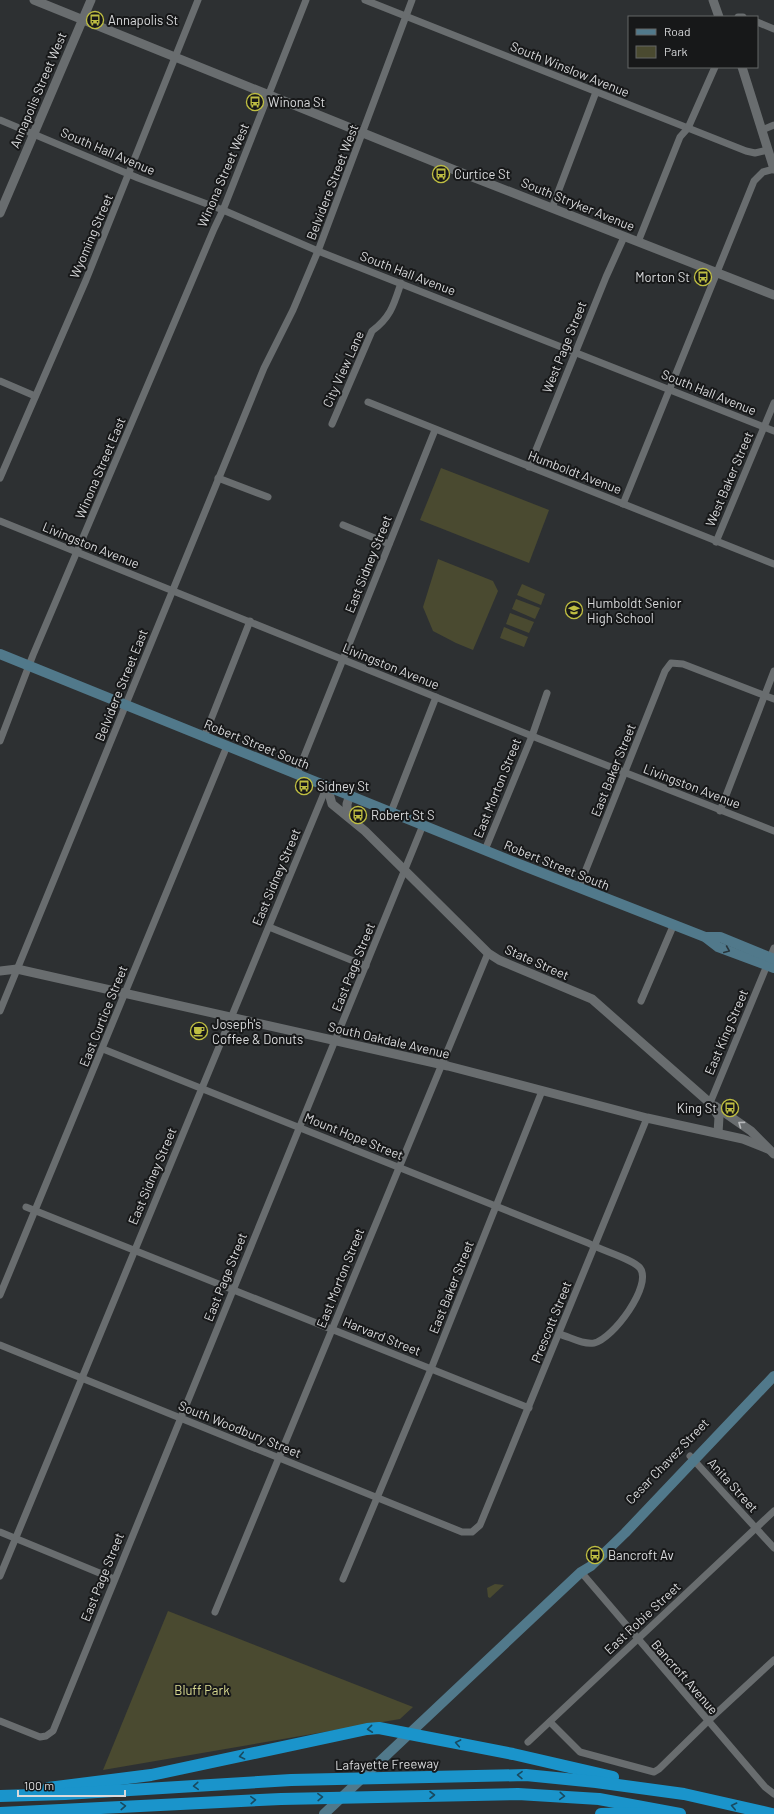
<svg xmlns="http://www.w3.org/2000/svg" width="774" height="1814" viewBox="0 0 774 1814" font-family="Barlow,sans-serif">
  <rect width="100%" height="100%" fill="#2d3032"/>
  <g fill="#4a4a30">
    <path d="M441 468 549 510 529 563 420 520Z"/>
    <path d="M438 559 493 581 498 591 473 650 456 643 433 631 423 607Z"/>
    <path d="M522 584 545 594 541 605 517 595Z"/>
    <path d="M516 599 540 608 535 619 512 609Z"/>
    <path d="M510 613 534 622 529 633 506 624Z"/>
    <path d="M504 627 528 637 524 647 500 638Z"/>
    <path d="M495 1584 504 1585 490 1598 488 1597 487 1588Z"/>
    <path d="M168 1611 413 1707 400 1719 103 1770Z"/>
  </g>
  <g fill="none" stroke-linecap="round" stroke-linejoin="round">
    <g stroke="#696d6f" stroke-width="7">
      <path d="M365 0 746 151 755 153 768 150"/>
      <path d="M738 17H743"/>
      <path d="M757 22 774 29"/>
      <path d="M0 120 138 178 223 210 318 251 774 431"/>
      <path d="M762 130 774 125"/>
      <path d="M552 208 596 92"/>
      <path d="M638 242 680 137 688 128 715 67"/>
      <path d="M0 381 35 396"/>
      <path d="M368 402 774 564"/>
      <path d="M332 424 372 331C391 317 394 304 401 283"/>
      <path d="M529 467 606 277 624 237"/>
      <path d="M0 478 86 280 198 0"/>
      <path d="M218 478 268 497"/>
      <path d="M623 504 754 181 763 172 774 169"/>
      <path d="M0 521 537 738 774 831"/>
      <path d="M343 525 389 544"/>
      <path d="M716 542 774 403"/>
      <path d="M204 737 250 621"/>
      <path d="M0 741 33 655 214 229 223 210 306 0"/>
      <path d="M297 774 435 430"/>
      <path d="M720 811 774 671"/>
      <path d="M391 812 436 697"/>
      <path d="M485 850 532 736 547 693"/>
      <path d="M579 887 665 671 671 663 683 664 774 699"/>
      <path d="M269 927 366 966"/>
      <path d="M772 953 774 948"/>
      <path d="M641 1001 674 924"/>
      <path d="M0 1011 264 368 293 310 318 251 412 0"/>
      <path d="M103 1049 588 1243C600 1250 633 1259 640 1268 653 1285 613 1339 594 1343 583 1345 570 1337 559 1334"/>
      <path d="M710 1103 765 970"/>
      <path d="M26 1207 529 1408"/>
      <path d="M0 1295 227 746"/>
      <path d="M0 1345 462 1532H472L480 1525 647 1118"/>
      <path d="M690 1456 774 1548"/>
      <path d="M0 1532 114 1579"/>
      <path d="M581 1572 765 1787 774 1794"/>
      <path d="M0 1576 327 786"/>
      <path d="M343 1579 431 1369 542 1091"/>
      <path d="M215 1612 488 953"/>
      <path d="M0 1721 40 1737 46 1736 53 1731 423 825"/>
      <path d="M550 1722 580 1752 654 1772 659 1769 708 1721 774 1660"/>
      <path d="M528 1742 774 1511"/>
    </g>
    <g stroke="#696d6f" stroke-width="9">
      <path d="M34 0 457 171 774 295"/>
      <path d="M713 0 719 17"/>
      <path d="M742 67 774 169"/>
      <path d="M0 213 91 0"/>
      <path d="M327 786 332 804 365 831 488 953 499 960 592 999 710 1103 719 1117 718 1133"/>
      <path d="M347 814V804L350 795"/>
      <path d="M0 971 17 969 448 1066 647 1118 743 1139 768 1149"/>
      <path d="M715 1106 751 1131 774 1154"/>
    </g>
    <g stroke="#51798b" stroke-width="10">
      <path d="M0 654 524 866 705 937 718 947 774 968"/>
      <path d="M705 937H720L774 959"/>
      <path d="M324 1814 581 1572 591 1566 625 1533 774 1376"/>
    </g>
    <g stroke="#1a94cb" stroke-width="12">
      <path d="M48 1788 151 1775 367 1729 379 1728 513 1754 613 1777"/>
      <path d="M0 1796 65 1794 291 1780 526 1775 596 1782 684 1794 772 1814"/>
      <path d="M0 1813 281 1799 518 1794 599 1799 680 1814"/>
      <path d="M601 1814 645 1813"/>
    </g>
  </g>
  <defs><path id="oneway-chevron" d="M-2-3.5L2.5 0L-2 3.5" fill="none" stroke-width="1.6" stroke-linecap="round" stroke-linejoin="round"/></defs>
  <use stroke="#28353b" href="#oneway-chevron" transform="translate(727 950) rotate(23)"/>
  <use stroke="#b7b9bb" href="#oneway-chevron" transform="translate(741 1124) rotate(-144)"/>
  <g stroke="#184a60">
    <use href="#oneway-chevron" transform="translate(370 1729) rotate(174)"/>
    <use href="#oneway-chevron" transform="translate(458 1743) rotate(-169)"/>
    <use href="#oneway-chevron" transform="translate(242 1756) rotate(168)"/>
    <use href="#oneway-chevron" transform="translate(520 1775) rotate(-179)"/>
    <use href="#oneway-chevron" transform="translate(196 1786) rotate(176)"/>
    <use href="#oneway-chevron" transform="translate(432 1795)"/>
    <use href="#oneway-chevron" transform="translate(562 1796) rotate(4)"/>
    <use href="#oneway-chevron" transform="translate(320 1797) rotate(-2)"/>
    <use href="#oneway-chevron" transform="translate(253 1800) rotate(-3)"/>
    <use href="#oneway-chevron" transform="translate(123 1806) rotate(-3)"/>
    <use href="#oneway-chevron" transform="translate(734 1806) rotate(-168)"/>
  </g>
  <defs>
    <g id="bus-ring" transform="scale(0.9)"><circle r="9.5" fill="#171819" stroke="#bfbe42" stroke-width="1.5"/><path d="M-5-6H5V4H4V6H2V4H-2V6H-4V4H-5ZM-3.5-4V0h7V-4ZM-3.5 1.2v1.5H-2V1.2ZM2 1.2v1.5H3.5V1.2Z" fill="#bfbe42"/></g>
    <g id="school-ring" transform="scale(0.9)"><circle r="9.5" fill="#171819" stroke="#bfbe42" stroke-width="1.5"/><path d="M0-5L7-2L0 1L-7-2ZM-4 1L0 2.5L4 1V4Q0 6-4 4Z" fill="#bfbe42"/></g>
    <g id="cafe-ring" transform="scale(0.9)"><circle r="9.5" fill="#171819" stroke="#bfbe42" stroke-width="1.5"/><path d="M-5.5-4.5H6V0H3Q3 3.5 0 3.5H-2.5Q-5.5 3.5-5.5 0ZM3-3.2v2h1.7v-2ZM-6 4.5H4V6H-6Z" fill="#bfbe42"/></g>
  </defs>
  <g fill-rule="evenodd">
    <use href="#bus-ring" x="95" y="20"/>
    <use href="#bus-ring" x="255" y="102"/>
    <use href="#bus-ring" x="441" y="174"/>
    <use href="#bus-ring" x="703" y="277"/>
    <use href="#school-ring" x="574" y="610"/>
    <use href="#bus-ring" x="304" y="786"/>
    <use href="#bus-ring" x="358" y="815"/>
    <use href="#cafe-ring" x="199" y="1031"/>
    <use href="#bus-ring" x="730" y="1108"/>
    <use href="#bus-ring" x="595" y="1555"/>
  </g>
  <g text-anchor="middle" dominant-baseline="central" stroke-width="4" stroke-linejoin="round" paint-order="stroke">
    <g font-size="13" fill="#d9dadc" stroke="#171819" text-anchor="start">
      <text x="108" y="20">Annapolis St</text>
      <text x="268" y="102">Winona St</text>
      <text x="454" y="174">Curtice St</text>
      <text x="690" y="277" text-anchor="end">Morton St</text>
      <text x="587" y="603">Humboldt Senior<tspan x="587" dy="15">High School</tspan></text>
      <text x="317" y="786">Sidney St</text>
      <text x="371" y="815">Robert St S</text>
      <text x="212" y="1024">Joseph's<tspan x="212" dy="15">Coffee &amp; Donuts</tspan></text>
      <text x="717" y="1108" text-anchor="end">King St</text>
      <text x="608" y="1555">Bancroft Av</text>
    </g>
    <g font-size="13" fill="#d9dadc" stroke="#171819">
      <text transform="translate(570 69) rotate(22)">South Winslow Avenue</text>
      <text transform="translate(38 90) rotate(-67)">Annapolis Street West</text>
      <text transform="translate(108 151) rotate(23)">South Hall Avenue</text>
      <text transform="translate(223 175) rotate(-67)">Winona Street West</text>
      <text transform="translate(332 182) rotate(-69)">Belvidere Street West</text>
      <text transform="translate(578 204) rotate(22)">South Stryker Avenue</text>
      <text transform="translate(91 236) rotate(-67)">Wyoming Street</text>
      <text transform="translate(408 273) rotate(21)">South Hall Avenue</text>
      <text transform="translate(564 347) rotate(-68)">West Page Street</text>
      <text transform="translate(343 369) rotate(-66)">City View Lane</text>
      <text transform="translate(709 392) rotate(22)">South Hall Avenue</text>
      <text transform="translate(100 468) rotate(-67)">Winona Street East</text>
      <text transform="translate(575 472) rotate(21)">Humboldt Avenue</text>
      <text transform="translate(729 479) rotate(-67)">West Baker Street</text>
      <text transform="translate(91 545) rotate(22)">Livingston Avenue</text>
      <text transform="translate(368 564) rotate(-68)">East Sidney Street</text>
      <text transform="translate(391 666) rotate(22)">Livingston Avenue</text>
      <text transform="translate(121 685) rotate(-68)">Belvidere Street East</text>
      <text transform="translate(257 744) rotate(22)">Robert Street South</text>
      <text transform="translate(613 770) rotate(-68)">East Baker Street</text>
      <text transform="translate(692 786) rotate(21)">Livingston Avenue</text>
      <text transform="translate(497 788) rotate(-68)">East Morton Street</text>
      <text transform="translate(557 865) rotate(22)">Robert Street South</text>
      <text transform="translate(276 877) rotate(-67)">East Sidney Street</text>
      <text transform="translate(537 962) rotate(24)">State Street</text>
      <text transform="translate(353 967) rotate(-68)">East Page Street</text>
      <text transform="translate(103 1016) rotate(-68)">East Curtice Street</text>
      <text transform="translate(726 1032) rotate(-67)">East King Street</text>
      <text transform="translate(389 1040) rotate(13)">South Oakdale Avenue</text>
      <text transform="translate(354 1136) rotate(22)">Mount Hope Street</text>
      <text transform="translate(152 1176) rotate(-67)">East Sidney Street</text>
      <text transform="translate(225 1277) rotate(-68)">East Page Street</text>
      <text transform="translate(340 1278) rotate(-68)">East Morton Street</text>
      <text transform="translate(451 1287) rotate(-68)">East Baker Street</text>
      <text transform="translate(551 1322) rotate(-68)">Prescott Street</text>
      <text transform="translate(382 1336) rotate(22)">Harvard Street</text>
      <text transform="translate(240 1429) rotate(22)">South Woodbury Street</text>
      <text transform="translate(667 1461) rotate(-46)">Cesar Chavez Street</text>
      <text transform="translate(733 1485) rotate(48)">Anita Street</text>
      <text transform="translate(102 1577) rotate(-68)">East Page Street</text>
      <text transform="translate(642 1618) rotate(-43)">East Robie Street</text>
      <text transform="translate(685 1677) rotate(49)">Bancroft Avenue</text>
      <text transform="translate(387 1764) rotate(-1)">Lafayette Freeway</text>
    </g>
    <g font-size="13" fill="#dadb92" stroke="#171819">
      <text x="202" y="1690">Bluff Park</text>
    </g>
  </g>
  <rect x="628" y="16" width="130" height="52" fill="#171819" stroke="#656667"/>
  <rect x="636" y="29" width="20" height="6" fill="#51798b" stroke="#656667"/>
  <text x="664" y="36" font-size="12" fill="#d9dadc">Road</text>
  <rect x="636" y="46" width="20" height="12" fill="#4a4a30" stroke="#656667"/>
  <text x="664" y="56" font-size="12" fill="#d9dadc">Park</text>
  <path d="M18 1790v6h107v-6" fill="none" stroke="#d9dadc" stroke-width="2"/>
  <text x="24" y="1790" font-size="12" fill="#d9dadc" stroke="#171819" stroke-width="3" paint-order="stroke">100 m</text>
</svg>
